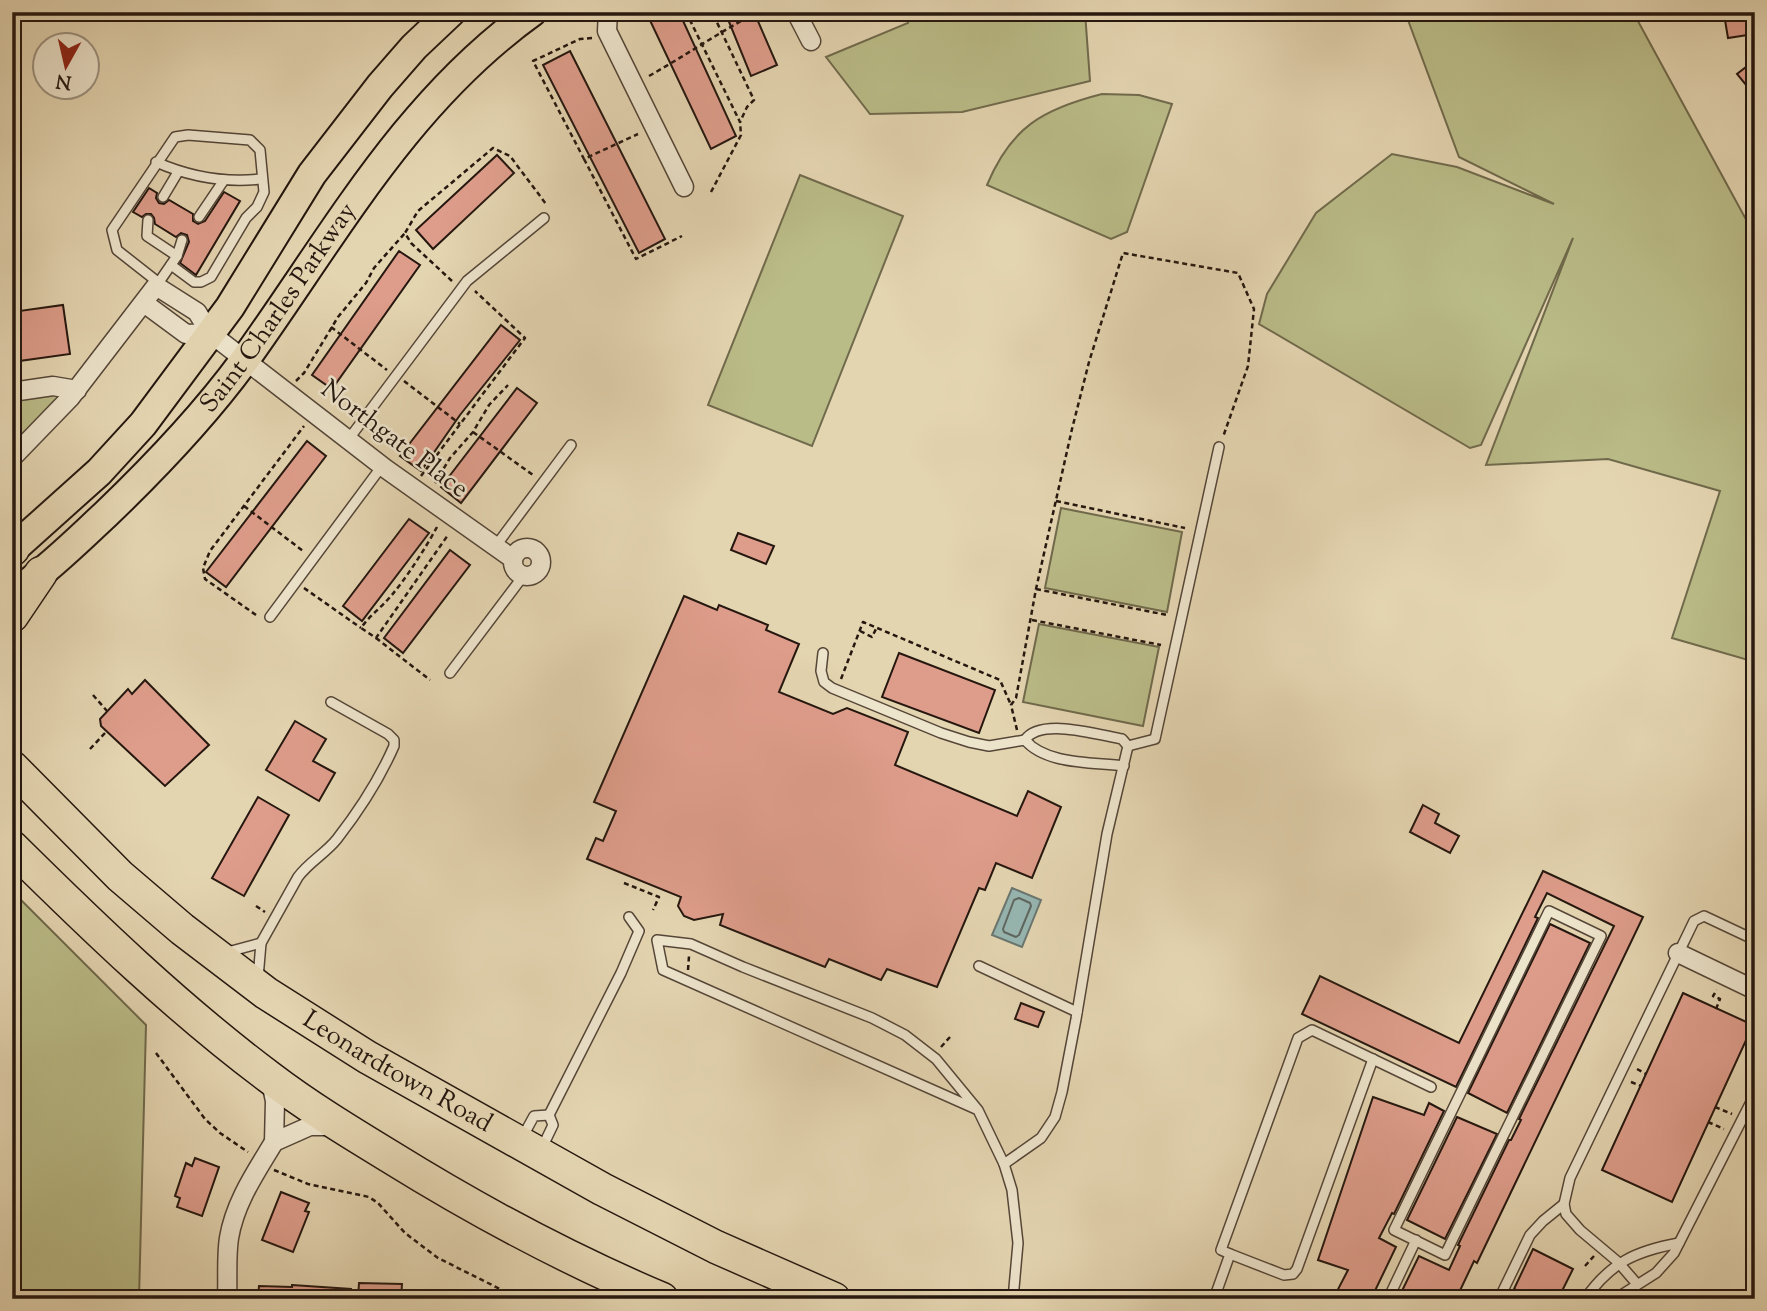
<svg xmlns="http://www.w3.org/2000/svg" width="1767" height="1311" viewBox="0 0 1767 1311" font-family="'Sorts Mill Goudy',serif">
  <rect width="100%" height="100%" fill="#e4d5b1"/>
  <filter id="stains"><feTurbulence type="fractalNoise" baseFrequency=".00286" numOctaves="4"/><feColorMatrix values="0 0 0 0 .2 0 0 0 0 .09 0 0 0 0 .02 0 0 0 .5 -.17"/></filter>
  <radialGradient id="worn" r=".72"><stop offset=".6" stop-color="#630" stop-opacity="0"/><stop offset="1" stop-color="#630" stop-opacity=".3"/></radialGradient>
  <g fill="#babc88" stroke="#706a4c" stroke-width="2">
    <path d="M905 12H1085L1090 81 962 112 870 114 826 57 908 23Z"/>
    <path d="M1405 12H1633L1755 236V662L1672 638 1720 491 1608 459 1486 465 1573 238 1481 445 1470 448 1259 324 1267 294 1316 213 1392 154 1457 167 1554 204 1459 157Z"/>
    <path d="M1102 94 1139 95 1172 104 1127 232 1111 239 987 185C1011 127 1043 109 1102 94Z"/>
    <path d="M800 175 903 216 812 446 708 405Z"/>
    <path d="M58 393 59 404 12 446V399Z"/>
    <path d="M1061 508 1182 532 1167 612 1045 588Z"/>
    <path d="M1039 624 1159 647 1143 726 1023 702Z"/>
    <path d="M12 891 146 1025 139 1299H12Z"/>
  </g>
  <path fill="#97b7b3" stroke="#697771" stroke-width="2" d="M1012 888 1041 900 1022 947 992 935Z"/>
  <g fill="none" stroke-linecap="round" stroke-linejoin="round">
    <path stroke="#5e6761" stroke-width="2" d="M1019 898 1030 903 1031 906 1019 935 1016 937 1004 932 1003 929 1014 900Z"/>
  </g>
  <g fill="#de9d8b" stroke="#25170f" stroke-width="2">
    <path d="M646 12H679L736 136 711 149Z"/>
    <path d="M725 12H754L777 65 751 76Z"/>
    <path d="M1738 12H1750L1754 34 1728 38 1724 14Z"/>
    <path d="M570 51 665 239 639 253 543 65Z"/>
    <path d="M1755 60V96L1737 74Z"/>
    <path d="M497 155 514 173 433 249 416 230Z"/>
    <path d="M149 188 157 193 156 198 159 203 164 204 169 200 193 214V221L198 224 205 221 224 192 240 201 196 275 180 263 189 242 187 235 181 233 176 237 155 224 154 218 151 214H146L142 217 133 212Z"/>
    <path d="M399 251 420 265 332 389 312 375Z"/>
    <path d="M63 305 70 354 12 362V312Z"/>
    <path d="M501 325 520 340 460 415 421 471 400 456Z"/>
    <path d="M517 388 537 403 461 503 441 487Z"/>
    <path d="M307 441 326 456 226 587 206 572Z"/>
    <path d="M409 519 429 533 362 621 343 606Z"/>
    <path d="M738 533 774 546 766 564 731 550Z"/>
    <path d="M450 550 470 565 403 653 384 638Z"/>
    <path d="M684 596 717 610 719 605 768 625 766 630 799 644 779 692 833 714 847 708 908 732 895 765 1017 816 1028 791 1061 807 1032 878 996 863 985 890 979 888 937 987 887 969 881 980 829 959 825 967 720 925 723 914 694 920 684 916 678 906 681 897 587 859 596 838 603 841 616 811 594 802Z"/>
    <path d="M899 653 995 690 979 733 882 697Z"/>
    <path d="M145 680 209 745 165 786 101 726 100 719 128 689 132 694Z"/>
    <path d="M295 721 326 739 313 761 335 773 319 801 266 770Z"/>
    <path d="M258 797 289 815 244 896 212 878Z"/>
    <path d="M1423 805 1439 814 1435 823 1459 836 1450 853 1410 832Z"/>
    <path d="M1543 871 1643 917 1477 1263 1474 1261 1456 1299H1398L1419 1256 1449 1270 1460 1246 1458 1245 1509 1140H1511L1521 1120 1519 1119 1614 926 1547 893 1535 917 1538 918 1456 1087 1302 1014 1320 976 1459 1043Z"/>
    <path d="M1550 924 1590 943 1507 1113 1468 1093Z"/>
    <path d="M1683 993 1753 1025 1672 1202 1602 1170Z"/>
    <path d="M1021 1003 1044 1012 1038 1027 1015 1019Z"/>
    <path d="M1373 1097 1424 1115 1429 1103 1444 1111 1394 1214 1392 1213 1379 1238 1396 1247 1371 1299H1333L1348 1270 1318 1260Z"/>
    <path d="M1457 1117 1497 1134 1445 1239 1407 1220Z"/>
    <path d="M195 1158 219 1167 202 1216 177 1207 180 1198 175 1196 186 1163 192 1166Z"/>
    <path d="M281 1192 309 1203 305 1211 309 1212 293 1252 262 1240Z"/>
    <path d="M1533 1249 1573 1269 1558 1299H1535L1514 1289Z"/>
    <path d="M359 1283 402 1284 401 1299H358Z"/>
    <path d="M292 1285 351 1289V1299H258L259 1286 292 1287Z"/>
  </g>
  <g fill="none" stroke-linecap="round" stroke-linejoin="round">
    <g stroke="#554638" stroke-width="12">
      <g id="lane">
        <path d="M156 162C190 177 224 183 261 179"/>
        <path d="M163 197 178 172"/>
        <path d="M199 217 224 180"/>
        <path d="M148 220 147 236 177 256"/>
        <path d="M159 283 117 250 112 230 175 137 188 135 250 140 260 150 264 192 257 207 246 218 211 277 201 282H194L171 265"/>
        <path d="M157 285 177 256 182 240"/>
        <path d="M348 440 467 281 544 218"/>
        <path d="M495 547 571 445"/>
        <path d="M270 617 382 466"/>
        <path d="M823 653 821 671 824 682 832 688 941 733 969 742 989 746 1025 740C1046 765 1094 762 1124 766"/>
        <path d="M450 673 524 575"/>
        <path d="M1128 746 1155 739 1219 447"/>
        <path d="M1549 911 1601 936 1445 1255 1394 1230Z"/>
        <path d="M261 943 298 877C309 862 326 853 337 839 358 812 380 778 394 746V740L388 734 331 702"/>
        <path d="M224 953 261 943 258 978"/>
        <path d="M979 966 1077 1012"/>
        <path d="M978 1110 663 970 657 940 691 944 743 967 872 1018 905 1035 936 1059 978 1110 1004 1164 1012 1190 1018 1243 1013 1299"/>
        <path d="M522 1138 534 1116 549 1115"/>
        <path d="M541 1150 553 1125 549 1115 621 973 639 931 629 917"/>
        <path d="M1004 1164 1041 1138 1055 1117 1062 1092 1076 1019 1107 834 1128 746 1122 739C1099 735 1040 717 1025 740"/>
        <path d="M1230 1254 1284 1275 1293 1274 1297 1269 1373 1059"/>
        <path d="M1637 1284 1618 1262 1580 1230 1566 1214 1564 1204 1570 1178 1694 921 1704 916 1755 940"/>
        <path d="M1214 1299 1230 1254 1221 1250 1298 1038 1312 1030 1431 1087"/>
        <path d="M1388 1299 1416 1240"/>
        <path d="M1499 1299 1530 1235 1543 1221 1564 1204"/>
        <path d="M1585 1299C1611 1262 1636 1251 1679 1243"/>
        <path d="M1615 1299 1656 1273 1674 1253 1755 1094"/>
      </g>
    </g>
    <g stroke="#554638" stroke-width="21">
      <g id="street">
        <path d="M608 12 607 31 684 187"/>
        <path d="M796 12 811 41"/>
        <path d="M144 303 186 334 210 333"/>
        <path d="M12 392 53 386 77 390"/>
        <path d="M12 458 70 398 156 286 197 312 210 333 386 469 513 559"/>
        <circle cx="527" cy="562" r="14"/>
        <path d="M1678 953 1755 990"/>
        <path d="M270 1077 275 1101 274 1142 310 1126H334"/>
        <path d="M227 1299C228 1279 226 1257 229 1238 235 1202 256 1172 274 1142"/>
      </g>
    </g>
    <g stroke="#25170f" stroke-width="32">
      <g id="primary">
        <path d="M12 550 99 472 143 424 230 307 312 174 380 86 414 47 451 12"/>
        <path id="s1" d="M23 587C53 565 79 539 106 514 156 466 203 417 244 361 334 236 404 104 532 12"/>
      </g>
    </g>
    <g stroke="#25170f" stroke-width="35">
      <g id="highway">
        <path d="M12 550 13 549"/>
        <path d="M12 616 41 573"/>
        <path id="s2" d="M12 767 120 876 182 929 266 993 367 1057 602 1189 716 1247 834 1299"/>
        <path d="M12 847C94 928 177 1008 269 1077 307 1106 348 1131 389 1156 476 1210 567 1259 662 1299"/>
      </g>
    </g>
    <g stroke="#25170f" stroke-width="2.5" stroke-dasharray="5 3.5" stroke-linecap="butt">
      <path d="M686 12 740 122 747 107 754 100 712 12"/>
      <path d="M827 14 830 12"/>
      <path d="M592 38 580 39 533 61 584 159 638 134"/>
      <path d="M649 76C686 55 720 32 757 12"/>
      <path d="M584 159 636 259 682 236"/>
      <path d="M711 192 741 135 740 122"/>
      <path d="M452 281 411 243 405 233 418 211 493 148 510 156 546 204"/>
      <path d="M331 327 387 370"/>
      <path d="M296 381 304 373 338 317 366 283 374 268 405 233"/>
      <path d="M404 381 460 424"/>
      <path d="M473 432 533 475"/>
      <path d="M421 476 525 338 475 291"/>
      <path d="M435 483 450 458 473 432 489 405 508 385"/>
      <path d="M1056 501 1185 528"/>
      <path d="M244 506 303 551"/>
      <path d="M437 527C425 549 407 577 391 596 381 608 370 615 361 628L376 638 448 535"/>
      <path d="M304 588 361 628"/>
      <path d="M1036 589 1167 615"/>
      <path d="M256 615 205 579 203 568 210 551 304 426"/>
      <path d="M1032 620 1161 645"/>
      <path d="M860 631 872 637 877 627"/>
      <path d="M376 638 430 680"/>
      <path d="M841 679 863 622 1000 680 1011 705"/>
      <path d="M93 695 107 711"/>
      <path d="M1017 730 1011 705 1016 698 1036 589 1072 429 1089 362 1123 253 1238 273 1254 309 1248 366 1223 437"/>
      <path d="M90 749 105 733"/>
      <path d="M624 883 659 897 653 910"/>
      <path d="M256 906 265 912"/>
      <path d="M688 970 689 956"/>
      <path d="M1716 1009 1720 999 1713 996 1717 990"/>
      <path d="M941 1047 950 1037"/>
      <path d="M156 1053 205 1119 220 1133 248 1152"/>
      <path d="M1637 1069 1646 1074"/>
      <path d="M1631 1082 1641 1086"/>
      <path d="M1715 1107 1732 1114"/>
      <path d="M1708 1122 1724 1129"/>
      <path d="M274 1170 308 1184 369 1197 378 1203 405 1233 438 1258 520 1299"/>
      <path d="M1585 1266 1594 1256"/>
    </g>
    <use href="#lane" stroke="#ede4cc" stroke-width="9"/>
    <use href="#street" stroke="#ede4cc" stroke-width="18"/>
    <use href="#primary" stroke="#e4d5b1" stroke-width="28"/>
    <use href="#highway" stroke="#e4d5b1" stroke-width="32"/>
  </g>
  <g text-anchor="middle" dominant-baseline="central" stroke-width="5" stroke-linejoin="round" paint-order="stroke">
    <g font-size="26" fill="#25170f" stroke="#ede4cc">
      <text stroke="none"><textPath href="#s1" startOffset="380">Saint Charles Parkway</textPath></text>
      <text transform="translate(394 440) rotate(37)">Northgate Place</text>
      <text stroke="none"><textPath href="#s2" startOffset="494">Leonardtown Road</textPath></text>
    </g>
  </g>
  <rect width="1767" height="1311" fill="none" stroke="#e4d5b1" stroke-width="42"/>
  <rect x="14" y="14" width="1739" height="1283" fill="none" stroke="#25170f" stroke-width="3.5"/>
  <rect x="21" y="21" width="1725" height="1269" fill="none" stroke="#25170f" stroke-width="2"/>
  <g transform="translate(66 66) rotate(188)"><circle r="33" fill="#ede4cc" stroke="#9d9280" stroke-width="2"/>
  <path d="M0-5L12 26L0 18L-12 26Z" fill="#8f2418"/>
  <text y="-10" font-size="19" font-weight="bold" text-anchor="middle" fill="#25170f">N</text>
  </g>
  <rect width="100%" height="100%" filter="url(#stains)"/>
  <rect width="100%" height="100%" fill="url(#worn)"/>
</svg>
